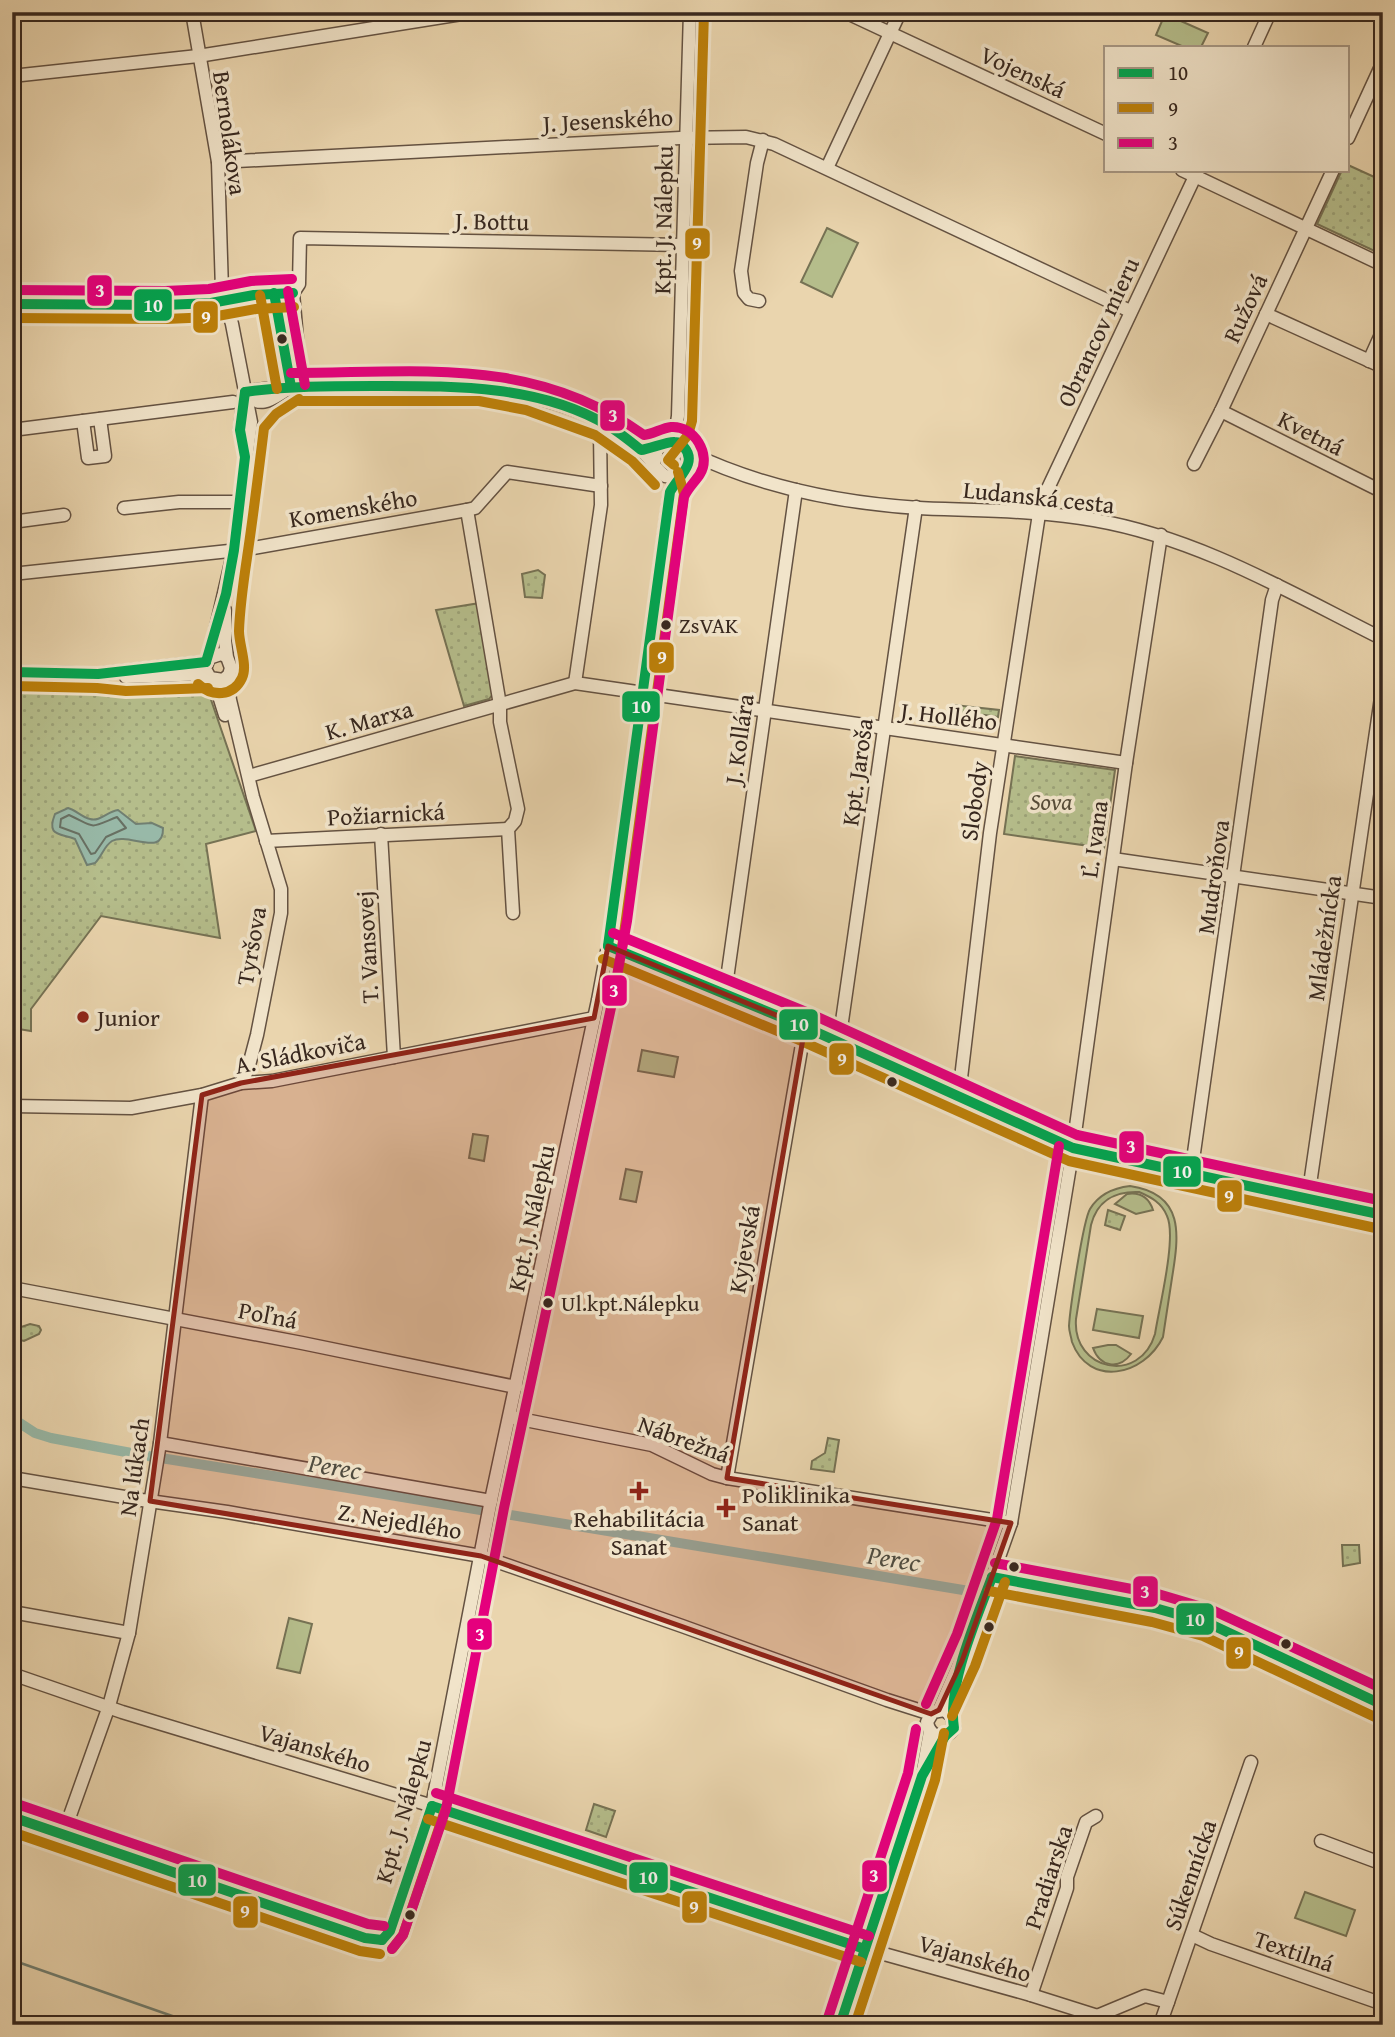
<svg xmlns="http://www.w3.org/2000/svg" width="1395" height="2037" viewBox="0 0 1395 2037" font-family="'Gentium Book Plus',serif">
  <defs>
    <pattern id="park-dots" width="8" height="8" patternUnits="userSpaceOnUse" patternTransform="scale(1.75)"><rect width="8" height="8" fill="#b5bd8b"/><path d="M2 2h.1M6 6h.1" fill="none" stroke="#9ca278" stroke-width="1.8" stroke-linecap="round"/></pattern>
  </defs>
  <rect width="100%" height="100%" fill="#ead5ae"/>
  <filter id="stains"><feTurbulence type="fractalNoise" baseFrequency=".00286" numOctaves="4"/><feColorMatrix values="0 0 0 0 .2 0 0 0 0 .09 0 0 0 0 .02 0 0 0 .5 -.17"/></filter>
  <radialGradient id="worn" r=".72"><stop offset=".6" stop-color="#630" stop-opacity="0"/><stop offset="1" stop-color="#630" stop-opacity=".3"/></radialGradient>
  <g fill="#b5bd8b" stroke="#767254" stroke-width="2" fill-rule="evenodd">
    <path d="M1165 14 1208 33 1201 47H1184L1156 35Z"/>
    <path d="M827 228 858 243 832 297 801 282Z"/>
    <circle cx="671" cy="460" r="10"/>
    <path d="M642 1050 678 1057 674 1077 638 1071Z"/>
    <path d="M473 1134 488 1136 484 1161 469 1158Z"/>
    <path d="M626 1169 642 1172 636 1202 620 1199Z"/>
    <path d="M1130 1186C1185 1194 1179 1235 1172 1278 1169 1297 1166 1317 1163 1337 1144 1376 1089 1388 1072 1342 1071 1336 1069 1332 1069 1326 1070 1309 1083 1221 1090 1209 1099 1194 1113 1188 1130 1186ZM1139 1192C1151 1197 1162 1203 1167 1216 1177 1237 1159 1308 1155 1334 1140 1385 1072 1371 1076 1319L1091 1225C1097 1201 1115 1191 1139 1192Z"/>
    <path d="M1127 1194C1140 1192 1149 1198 1153 1210L1136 1214 1115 1204Z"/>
    <path d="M1097 1309 1143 1316 1139 1338 1093 1330Z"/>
    <path d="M1108 1345H1116L1131 1354C1119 1370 1100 1367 1093 1348Z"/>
    <path d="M289 1618 312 1624 300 1673 277 1668Z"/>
    <path d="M1305 1892 1355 1910 1346 1936 1295 1918Z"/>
  </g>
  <g fill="url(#park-dots)" stroke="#767254" stroke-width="2">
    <path d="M1348 165 1383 181V255L1317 224 1342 170H1348Z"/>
    <path d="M538 570 545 575 542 598 525 597 522 574Z"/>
    <path d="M480 603 493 694 489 699 464 706 436 610Z"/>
    <path d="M192 682 200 684 208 691 256 831 206 844 220 938 101 916 31 1009V1031L12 1028V687L108 688Z"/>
    <path d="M954 705 999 710 998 717 984 715 982 730 952 727Z"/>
    <path d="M1015 756 1115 770 1104 848 1004 834Z"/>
    <path d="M1108 1210 1125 1216 1120 1230 1105 1225Z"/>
    <path d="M30 1324 39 1326 41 1330 39 1334 24 1341 12 1338 15 1329Z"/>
    <path d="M828 1438 839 1440 834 1472 811 1469 812 1461 825 1453Z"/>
    <path d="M1342 1545H1359L1360 1563 1343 1566Z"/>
    <path d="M594 1804 615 1811 606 1837 586 1830Z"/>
  </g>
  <path fill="#98b9a8" stroke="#717f71" stroke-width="2" d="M68 808C76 810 81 817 90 819 100 822 108 811 118 810L136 824 152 823 163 828C164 858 128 832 112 841 104 846 102 856 95 863L87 865 75 839C60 833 46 837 55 814Z"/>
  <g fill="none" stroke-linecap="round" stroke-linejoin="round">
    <path stroke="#687063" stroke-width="2" d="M69 815C97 828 87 829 117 817L126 828 106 837 95 853 91 854 79 834 60 827 61 819Z"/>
    <path stroke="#717f71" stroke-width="2.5" d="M12 1960 198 2025"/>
    <path stroke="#98b9a8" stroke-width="10" d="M12 1418 35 1433 51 1438 142 1455 336 1486 1132 1618 1201 1635 1383 1723"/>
    <g stroke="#645242" stroke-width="15">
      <g id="minor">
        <path d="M192 12 218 162 222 290 232 324 251 422 234 550 209 658"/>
        <path d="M845 12 1106 134"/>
        <path d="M1254 47 1270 12"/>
        <path d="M12 76 198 56 474 12"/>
        <path d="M1348 138 1383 62"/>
        <path d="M218 162 680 138 746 137 774 144 1130 311"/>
        <path d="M827 168 900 12"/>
        <path d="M1182 170 1383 265"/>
        <path d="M759 301 749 299 744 293 741 271 757 163 763 140"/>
        <path d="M12 304 165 305 211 303 254 295 293 293"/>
        <path d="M1266 314 1383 367"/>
        <path d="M1369 361 1383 330"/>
        <path d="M299 387 300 374 293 293 299 284 300 238 683 245"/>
        <path d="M245 392C283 385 322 386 361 386 445 386 523 383 601 421 616 429 632 441 644 453 651 460 656 470 665 476 686 480 698 459 682 444L669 442 657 449 654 464"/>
        <path d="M246 394C261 410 273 398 288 389"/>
        <path d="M1221 411 1383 492"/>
        <path d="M83 421 88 458 105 456 100 419"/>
        <path d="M12 430 233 402"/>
        <path d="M680 443 676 429 678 416 690 12"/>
        <path d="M244 447 240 430 244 396"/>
        <path d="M688 452C760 487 840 503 919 508 977 511 1037 510 1094 520 1198 538 1289 592 1383 639"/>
        <path d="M1194 464 1221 411 1333 170"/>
        <path d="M124 508 179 502H241"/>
        <path d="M467 510 500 705V722L518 809 515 821 508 829 513 913"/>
        <path d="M12 522 64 515"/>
        <path d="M12 574 248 549 467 510 475 508 507 472 601 486"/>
        <path d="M225 610V641L227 657 231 668 229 675 223 680 210 678 205 669 209 658 221 654 227 657"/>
        <path d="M12 672 98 674 206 662"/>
        <path d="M126 677 207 674"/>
        <path d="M227 677 230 700 253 797 281 889V913L257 1035 248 1069 241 1083"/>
        <path d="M214 680 225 715"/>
        <path d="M575 683 601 505 600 432 602 422"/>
        <path d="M249 776 575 683 1126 763"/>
        <path d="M381 834 394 1057"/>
        <path d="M266 841 508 829"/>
        <path d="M1113 859 1383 898"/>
        <path d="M608 946 805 1027 1073 1148 1383 1215"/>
        <path d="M725 993 796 490"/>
        <path d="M839 1042 916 507"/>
        <path d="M959 1095 990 833 1039 514 1042 501 1198 170"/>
        <path d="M12 1106 131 1108 202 1095 241 1083 272 1081 594 1018"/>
        <path d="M1191 1174 1272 600 1277 585"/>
        <path d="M1308 1198 1383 684"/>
        <path d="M12 1288 302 1343 516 1387"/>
        <path d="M510 1417 652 1445 712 1474 727 1478 1011 1523"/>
        <path d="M160 1443 491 1501"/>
        <path d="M12 1478 142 1500 227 1512 481 1556 682 1626 887 1700 931 1714"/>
        <path d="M727 1478 805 1027"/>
        <path d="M992 1577 1155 1608 1208 1623 1383 1705"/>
        <path d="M12 1612 129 1633"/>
        <path d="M12 1674 122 1712 436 1807 841 1942 1031 1995 1126 2025"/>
        <path d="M939 1710 970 1639 1011 1523 1073 1148 1126 763 1161 535"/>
        <path d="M952 1716 944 1710 933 1712 927 1722C930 1738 945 1741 954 1728L952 1716 959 1678"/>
        <path d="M927 1767 945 1736"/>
        <path d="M12 1817 365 1938C376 1941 384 1943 390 1931L432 1806 490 1505 598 1000 613 919 670 492 679 476"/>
        <path d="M63 1835 109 1706 129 1633 160 1443 202 1095"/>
        <path d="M1321 1841 1383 1864"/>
        <path d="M1192 1935 1211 1944 1383 2004"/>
        <path d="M1031 1995 1067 1888V1877L1086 1822 1096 1816"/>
        <path d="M1097 2016 1145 1996 1168 2002"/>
        <path d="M840 2025 922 1776 930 1731"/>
        <path d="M1156 2025 1162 2019 1168 2002 1251 1762"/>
      </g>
    </g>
    <use href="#minor" stroke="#f1e4ca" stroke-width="12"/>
    <g stroke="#f1e4ca" stroke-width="16">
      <g id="bus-1">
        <path d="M274 293 291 387"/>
        <path d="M12 304 165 305 211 303 254 295 293 293"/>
        <path d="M245 392C287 386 330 386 373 386 450 386 537 384 607 425 619 432 630 441 641 450 649 449 669 441 674 442 680 442 681 443 684 447 698 463 678 477 670 492L608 946"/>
        <path d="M206 662 226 594 234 550 245 457 240 430 245 392"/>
        <path d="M12 672 98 674 206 662"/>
        <path d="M608 946 805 1027 1073 1148 1383 1215"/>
        <path d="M992 1577 1155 1608 1208 1623 1383 1705"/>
        <path d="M945 1736 954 1728C947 1685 977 1618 992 1577"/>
        <path d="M432 1806 865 1949"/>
        <path d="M12 1817 365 1938 382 1940"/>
        <path d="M382 1940 390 1931 432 1806"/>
        <path d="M840 2025 922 1776 945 1736"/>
      </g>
    </g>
    <g stroke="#f1e4ca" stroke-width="16">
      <g id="bus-2">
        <path d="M260 295 277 389"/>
        <path d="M12 318 166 319 212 317 256 309 294 307"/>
        <path d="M299 401H479L526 410 595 435 632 461 655 485"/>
        <path d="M674 465 668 460 688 435 692 421 704 12"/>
        <path d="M198 684C212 697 233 697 242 678 248 666 239 645 239 631 240 603 244 578 248 551 254 510 259 469 264 428L276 414 299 399"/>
        <path d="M12 686 97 688 126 691 208 688"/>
        <path d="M622 948 684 494 678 472"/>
        <path d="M603 959 799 1040 1069 1161 1380 1229"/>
        <path d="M989 1591 1152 1622 1203 1636 1377 1718"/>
        <path d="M952 1716 975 1666 1005 1582"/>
        <path d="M428 1819 861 1962"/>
        <path d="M12 1832 360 1951 380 1954"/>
        <path d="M392 1949 403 1935 445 1810"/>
        <path d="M855 2025 935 1780 944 1733"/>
      </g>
    </g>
    <g stroke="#f1e4ca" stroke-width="16">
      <g id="bus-3">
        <path d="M12 290 165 291 209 289 251 281 292 279"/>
        <path d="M288 291 305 385"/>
        <path d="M291 373C420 373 533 355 644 435 653 434 662 428 671 427 694 425 712 455 700 474 695 482 688 488 684 497L627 921 612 1003 504 1508 446 1809 403 1935 392 1949"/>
        <path d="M613 933 811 1014 1077 1135 1383 1201"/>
        <path d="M995 1563 1158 1594 1212 1610 1383 1689"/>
        <path d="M926 1704 957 1634 997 1519 1059 1146"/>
        <path d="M436 1793 869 1936"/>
        <path d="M17 1804 368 1924 384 1926"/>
        <path d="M827 2021 908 1773 916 1729"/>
      </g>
    </g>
    <use href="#bus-1" stroke="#00a651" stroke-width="10"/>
    <use href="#bus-2" stroke="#bd8009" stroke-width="10"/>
    <use href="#bus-3" stroke="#e5007d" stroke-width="10"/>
  </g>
  <path fill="#8f2418" fill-opacity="0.2" stroke="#8f2418" stroke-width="5" stroke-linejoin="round" d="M608 946 805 1027 727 1478 1011 1523 962 1661 939 1710 931 1714 481 1556 150 1501 202 1095 241 1083 594 1018Z"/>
  <g fill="#37271e" stroke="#f1e4ca" stroke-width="2.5">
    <circle cx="282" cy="339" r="6"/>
    <circle cx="666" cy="625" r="6"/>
    <circle cx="892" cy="1082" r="6"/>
    <circle cx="548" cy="1303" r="6"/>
    <circle cx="1014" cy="1567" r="6"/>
    <circle cx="989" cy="1627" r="6"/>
    <circle cx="1286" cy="1644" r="6"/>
    <circle cx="410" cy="1915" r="6"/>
  </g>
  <g fill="#8f2418" stroke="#f1e4ca" stroke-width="2.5">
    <circle cx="83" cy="1017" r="7"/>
    <path d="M635.5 1480.5h7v7h7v7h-7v7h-7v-7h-7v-7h7z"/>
    <path d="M722.5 1497.5h7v7h7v7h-7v7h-7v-7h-7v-7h7z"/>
  </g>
  <g text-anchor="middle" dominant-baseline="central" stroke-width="7" stroke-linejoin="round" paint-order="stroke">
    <g font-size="22" fill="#37271e" stroke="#f1e4ca" text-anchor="start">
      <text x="679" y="625">ZsVAK</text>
      <text x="561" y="1303">Ul.kpt.Nálepku</text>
    </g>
    <g font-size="24" fill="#37271e" stroke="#f1e4ca">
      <text transform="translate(1023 72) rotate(25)">Vojenská</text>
      <text transform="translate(608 120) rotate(-3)">J. Jesenského</text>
      <text transform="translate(230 133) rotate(82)">Bernolákova</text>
      <text transform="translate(663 220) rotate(-89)">Kpt. J. Nálepku</text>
      <text transform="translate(492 221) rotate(1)">J. Bottu</text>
      <text transform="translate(1245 308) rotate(-65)">Ružová</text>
      <text transform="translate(1098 332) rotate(-65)">Obrancov mieru</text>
      <text transform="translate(1311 433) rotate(27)">Kvetná</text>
      <text transform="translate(1039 497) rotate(6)">Ludanská cesta</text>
      <text transform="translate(353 508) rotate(-10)">Komenského</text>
      <text transform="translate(949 716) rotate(7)">J. Hollého</text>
      <text transform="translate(369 720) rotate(-16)">K. Marxa</text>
      <text transform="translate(739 739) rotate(-82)">J. Kollára</text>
      <text transform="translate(857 772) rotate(-82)">Kpt. Jaroša</text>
      <text transform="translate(974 801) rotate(-82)">Slobody</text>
      <text transform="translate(386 814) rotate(-3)">Požiarnická</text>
      <text transform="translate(1094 839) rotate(-82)">Ľ. Ivana</text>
      <text transform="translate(1213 877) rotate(-82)">Mudroňova</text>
      <text transform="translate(1324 938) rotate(-82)">Mládežnícka</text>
      <text transform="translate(251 946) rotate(-80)">Tyršova</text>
      <text transform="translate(367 947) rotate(-93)">T. Vansovej</text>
      <text transform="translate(300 1053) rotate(-11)">A. Sládkoviča</text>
      <text transform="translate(531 1218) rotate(-78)">Kpt. J. Nálepku</text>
      <text transform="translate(744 1249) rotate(-80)">Kyjevská</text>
      <text transform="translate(268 1315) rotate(11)">Poľná</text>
      <text transform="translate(684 1439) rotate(20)">Nábrežná</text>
      <text transform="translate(134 1467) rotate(-82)">Na lúkach</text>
      <text transform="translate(400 1521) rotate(9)">Z. Nejedlého</text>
      <text transform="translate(315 1748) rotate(17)">Vajanského</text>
      <text transform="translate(403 1811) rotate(-74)">Kpt. J. Nálepku</text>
      <text transform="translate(1190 1875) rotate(-71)">Súkennícka</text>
      <text transform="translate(1048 1877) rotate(-72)">Pradiarska</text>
      <text transform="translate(1294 1951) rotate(19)">Textilná</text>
      <text transform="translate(975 1958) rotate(16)">Vajanského</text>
    </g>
    <g font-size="24" font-style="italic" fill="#564c39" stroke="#f1e4ca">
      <text x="1051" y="801">Sova</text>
    </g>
    <g font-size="24" fill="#37271e" stroke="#f1e4ca" text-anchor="start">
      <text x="97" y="1017">Junior</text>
      <text x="742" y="1494">Poliklinika<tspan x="742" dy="28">Sanat</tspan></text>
      <text x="639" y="1518" text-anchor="middle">Rehabilitácia<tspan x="639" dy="28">Sanat</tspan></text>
    </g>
    <g font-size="26" font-style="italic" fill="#4f4c40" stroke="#f1e4ca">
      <text transform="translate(335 1466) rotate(9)">Perec</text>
      <text transform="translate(894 1558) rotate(9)">Perec</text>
    </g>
  </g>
  <g stroke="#f1e4ca" stroke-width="2.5">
    <rect x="684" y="227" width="27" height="33" rx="7" fill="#bd8009"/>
    <rect x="86" y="274" width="27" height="33" rx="7" fill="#e5007d"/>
    <rect x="133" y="288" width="40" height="34" rx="7" fill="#00a651"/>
    <rect x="192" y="300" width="27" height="34" rx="7" fill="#bd8009"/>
    <rect x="599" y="399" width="27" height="33" rx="7" fill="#e5007d"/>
    <rect x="648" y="641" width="27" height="33" rx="7" fill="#bd8009"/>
    <rect x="621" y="690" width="40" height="33" rx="7" fill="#00a651"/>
    <rect x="601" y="974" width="27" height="33" rx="7" fill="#e5007d"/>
    <rect x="778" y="1008" width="41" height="33" rx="7" fill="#00a651"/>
    <rect x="828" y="1042" width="27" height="34" rx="7" fill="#bd8009"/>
    <rect x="1118" y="1130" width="27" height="34" rx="7" fill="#e5007d"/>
    <rect x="1162" y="1155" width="40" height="33" rx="7" fill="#00a651"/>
    <rect x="1216" y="1179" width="27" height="34" rx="7" fill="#bd8009"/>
    <rect x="1132" y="1575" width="27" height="33" rx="7" fill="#e5007d"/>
    <rect x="1175" y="1602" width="40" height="34" rx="7" fill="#00a651"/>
    <rect x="466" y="1617" width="27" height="34" rx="7" fill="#e5007d"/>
    <rect x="1225" y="1636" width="27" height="34" rx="7" fill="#bd8009"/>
    <rect x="861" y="1859" width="27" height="34" rx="7" fill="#e5007d"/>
    <rect x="628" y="1861" width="41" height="33" rx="7" fill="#00a651"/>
    <rect x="177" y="1863" width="40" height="34" rx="7" fill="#00a651"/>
    <rect x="681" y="1890" width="27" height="34" rx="7" fill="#bd8009"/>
    <rect x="232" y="1895" width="27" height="34" rx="7" fill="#bd8009"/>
  </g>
  <g font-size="19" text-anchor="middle" font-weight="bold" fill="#fff">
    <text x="697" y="250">9</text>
    <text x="100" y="297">3</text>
    <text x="153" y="312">10</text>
    <text x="206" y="324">9</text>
    <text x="613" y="422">3</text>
    <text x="662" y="664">9</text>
    <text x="641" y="713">10</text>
    <text x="614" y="997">3</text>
    <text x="799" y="1031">10</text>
    <text x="842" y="1066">9</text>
    <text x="1131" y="1153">3</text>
    <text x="1182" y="1178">10</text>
    <text x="1229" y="1203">9</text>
    <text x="1145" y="1598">3</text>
    <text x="1195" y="1626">10</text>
    <text x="480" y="1641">3</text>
    <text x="1239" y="1659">9</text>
    <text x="874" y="1882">3</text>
    <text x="648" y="1884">10</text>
    <text x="197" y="1887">10</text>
    <text x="694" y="1914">9</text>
    <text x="245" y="1918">9</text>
  </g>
  <rect width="1395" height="2037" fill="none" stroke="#ead5ae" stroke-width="42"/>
  <rect x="14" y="14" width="1367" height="2009" fill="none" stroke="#37271e" stroke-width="3.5"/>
  <rect x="21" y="21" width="1353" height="1995" fill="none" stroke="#37271e" stroke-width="2"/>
  <rect x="1104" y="46" width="245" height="126" fill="#f1e4ca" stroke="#a79885" stroke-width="2"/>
  <rect x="1118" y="68" width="35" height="10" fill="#00a651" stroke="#a79885" stroke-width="2"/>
  <text x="1168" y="80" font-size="21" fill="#37271e">10</text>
  <rect x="1118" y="103" width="35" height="10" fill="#bd8009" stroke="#a79885" stroke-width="2"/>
  <text x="1168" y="116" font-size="21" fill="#37271e">9</text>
  <rect x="1118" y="138" width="35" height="10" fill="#e5007d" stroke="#a79885" stroke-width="2"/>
  <text x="1168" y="150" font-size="21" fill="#37271e">3</text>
  <rect width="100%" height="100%" filter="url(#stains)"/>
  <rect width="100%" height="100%" fill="url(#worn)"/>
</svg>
